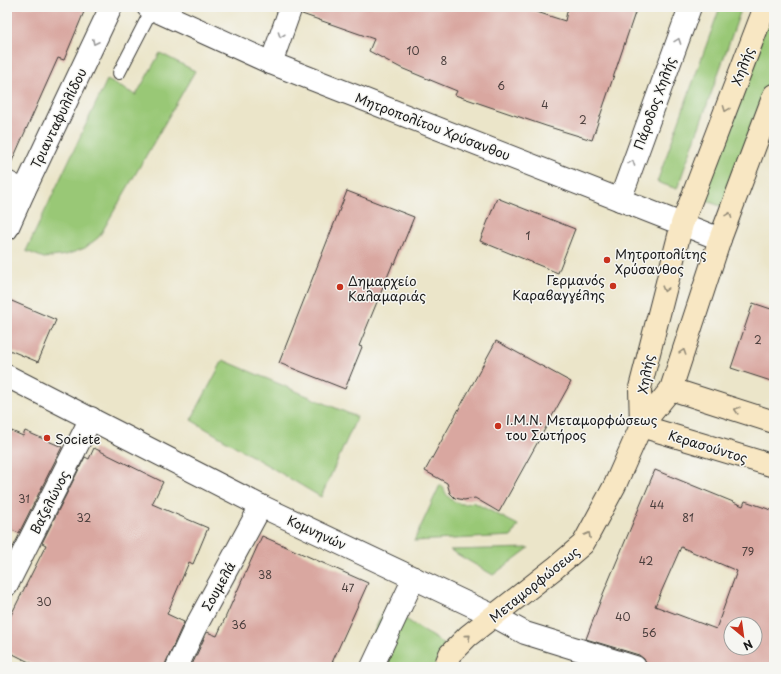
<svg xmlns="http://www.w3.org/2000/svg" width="781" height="674" viewBox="0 0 781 674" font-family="'Playpen Sans',sans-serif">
  <rect width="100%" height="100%" fill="#f6f6f2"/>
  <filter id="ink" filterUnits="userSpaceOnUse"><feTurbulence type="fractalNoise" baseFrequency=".025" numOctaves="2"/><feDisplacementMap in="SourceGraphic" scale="8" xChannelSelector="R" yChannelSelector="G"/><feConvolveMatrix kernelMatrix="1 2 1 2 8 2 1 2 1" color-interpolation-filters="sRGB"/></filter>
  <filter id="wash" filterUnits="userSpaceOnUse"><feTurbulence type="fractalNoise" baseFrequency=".012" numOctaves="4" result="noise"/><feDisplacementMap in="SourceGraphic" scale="16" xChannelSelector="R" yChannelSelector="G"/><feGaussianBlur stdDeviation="0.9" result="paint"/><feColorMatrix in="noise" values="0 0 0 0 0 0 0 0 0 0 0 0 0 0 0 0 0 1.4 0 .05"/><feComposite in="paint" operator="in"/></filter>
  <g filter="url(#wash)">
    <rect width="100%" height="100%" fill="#ebe5c9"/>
    <g fill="#99c876" stroke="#5a7249">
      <path d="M720 7H742L677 189 657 182Z"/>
      <path d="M774 7V95L731 210 693 196Z"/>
      <path d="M160 53 195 71 99 237 85 248 66 255 44 258 26 251 107 80 136 95Z"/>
      <path d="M223 360 357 417 321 497 191 420Z"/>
      <path d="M440 485C445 488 444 491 447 495 454 504 463 506 473 502L518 525 512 536 414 541Z"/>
      <path d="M529 548 493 575 450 550Z"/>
      <path d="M386 606 445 645 434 667H358Z"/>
    </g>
    <g id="blocks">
      <g fill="#d9a7a0" fill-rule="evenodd">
        <path d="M7 7H86L64 60 58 58 8 170Z"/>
        <path d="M303 7H521L565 21 568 7H637L592 140 546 126 455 95 457 91 401 68 369 51 374 39 302 14Z"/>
        <path d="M347 191 414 217 395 264 393 263 359 346 362 347 345 389 279 363Z"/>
        <path d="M497 198 575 229 558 273 480 241Z"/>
        <path d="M7 299 56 320 38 362 7 349Z"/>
        <path d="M753 303 774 310V382L731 368Z"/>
        <path d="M496 341 571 382 499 512 475 498 464 500 455 498 450 493 447 483 425 471Z"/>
        <path d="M7 429 23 436 25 431 62 447 19 533 7 528Z"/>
        <path d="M94 448 163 482 152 504 208 528 193 564 189 562 167 614 184 622 166 662 165 667H39L7 651V623L46 545 42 543 85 457 89 459Z"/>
        <path d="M655 470 743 506 745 501 774 511V655L770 667H647L644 659 639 655 586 639 603 594ZM681 547 737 571 716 629 655 606ZM731 624H755V648H731Z"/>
        <path d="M262 536 368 583 330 667H191L207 632 217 636Z"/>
      </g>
    </g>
  </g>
  <g filter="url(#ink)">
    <use href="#blocks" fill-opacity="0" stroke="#3b3a36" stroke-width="1"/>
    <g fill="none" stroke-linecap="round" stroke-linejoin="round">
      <g stroke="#3b3a36" stroke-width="14">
        <path id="lane" d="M119 73 152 9"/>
      </g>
      <g stroke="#3b3a36" stroke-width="24">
        <g id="street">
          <path d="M148 7 271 63 720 239"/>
          <path d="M271 63 291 7"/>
          <path d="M7 182 24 191"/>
          <path d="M620 200 690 7"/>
          <path d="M7 229 24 191 111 7"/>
          <path d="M7 376 261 506 494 616 525 633 635 667"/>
          <path d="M7 585 91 418"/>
          <path d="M177 667 195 628 261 506"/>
          <path d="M372 667 414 578"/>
        </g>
      </g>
      <g stroke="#3b3a36" stroke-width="24">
        <g id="secondary">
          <path d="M671 389 774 422"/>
          <path d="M641 426 640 388 682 224 765 7"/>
          <path d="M641 426 774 466"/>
          <path d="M445 667 450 654 468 636 555 568 583 544 587 537 615 485 641 426 671 389 720 239 774 95"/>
        </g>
      </g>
      <use href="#lane" stroke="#fff" stroke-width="12"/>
      <use href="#street" stroke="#fff" stroke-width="22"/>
      <use href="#secondary" stroke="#f8e7c3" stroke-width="22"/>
    </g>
    <defs><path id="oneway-chevron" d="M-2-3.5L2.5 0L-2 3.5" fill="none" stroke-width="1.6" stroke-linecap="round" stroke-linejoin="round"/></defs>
    <g stroke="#999">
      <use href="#oneway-chevron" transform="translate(281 35) rotate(109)"/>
      <use href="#oneway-chevron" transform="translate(678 41) rotate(-70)"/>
      <use href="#oneway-chevron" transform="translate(95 42) rotate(116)"/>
      <use href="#oneway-chevron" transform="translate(632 163) rotate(-70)"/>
    </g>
    <g stroke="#958c78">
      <use href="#oneway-chevron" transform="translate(726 109) rotate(111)"/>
      <use href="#oneway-chevron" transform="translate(729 215) rotate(-69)"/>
      <use href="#oneway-chevron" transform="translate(665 289) rotate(105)"/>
      <use href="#oneway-chevron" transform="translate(683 352) rotate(-72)"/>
      <use href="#oneway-chevron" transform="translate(737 410) rotate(-163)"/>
      <use href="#oneway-chevron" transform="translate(588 535) rotate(-61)"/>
      <use href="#oneway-chevron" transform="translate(468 637) rotate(-41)"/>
    </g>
  </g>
  <g fill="#c8321e" stroke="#f6f6f2" stroke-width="1.5">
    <circle cx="607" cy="260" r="4"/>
    <circle cx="613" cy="286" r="4"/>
    <circle cx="340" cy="287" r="4"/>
    <circle cx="498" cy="426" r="4"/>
    <circle cx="47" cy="438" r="4"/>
  </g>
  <g text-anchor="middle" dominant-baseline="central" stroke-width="3" stroke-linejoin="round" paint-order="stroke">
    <g font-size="11" fill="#4b3f3d">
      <text x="413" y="50">10</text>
      <text x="444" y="60">8</text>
      <text x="501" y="85">6</text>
      <text x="545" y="104">4</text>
      <text x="583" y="119">2</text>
      <text x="528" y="235">1</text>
      <text x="758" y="339">2</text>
      <text x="24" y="498">31</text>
      <text x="657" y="504">44</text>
      <text x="84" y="517">32</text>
      <text x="688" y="517">81</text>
      <text x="748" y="551">79</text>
      <text x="646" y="560">42</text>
      <text x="265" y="574">38</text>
      <text x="348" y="587">47</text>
      <text x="44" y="601">30</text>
      <text x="623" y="616">40</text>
      <text x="239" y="624">36</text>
      <text x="649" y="632">56</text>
    </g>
    <g font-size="13" fill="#1c1c1c" stroke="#f6f6f2">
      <text transform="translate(742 66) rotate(-69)">Χηλής</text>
      <text transform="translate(654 103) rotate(-70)">Πάροδος Χηλής</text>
      <text transform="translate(58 118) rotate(-64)">Τριανταφυλλίδου</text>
      <text transform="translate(433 126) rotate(21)">Μητροπολίτου Χρύσανθου</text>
      <text transform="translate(645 374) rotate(-80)">Χηλής</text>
      <text transform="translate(708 446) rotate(17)">Κερασούντος</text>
      <text transform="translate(49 502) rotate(-63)">Βαζελώνος</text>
      <text transform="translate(317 532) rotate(25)">Κομνηνών</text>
      <text transform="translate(534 584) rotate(-39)">Μεταμορφώσεως</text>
      <text transform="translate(218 586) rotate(-61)">Σουμελά</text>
    </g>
    <g font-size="13" fill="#1c1c1c" stroke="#f6f6f2" text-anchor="start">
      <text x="615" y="253">Μητροπολίτης<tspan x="615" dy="15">Χρύσανθος</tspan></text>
      <text x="605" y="279" text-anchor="end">Γερμανός<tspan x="605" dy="15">Καραβαγγέλης</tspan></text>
      <text x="348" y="280">Δημαρχείο<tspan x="348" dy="15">Καλαμαριάς</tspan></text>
      <text x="506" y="419">Ι.Μ.Ν. Μεταμορφώσεως<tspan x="506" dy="15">του Σωτήρος</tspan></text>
      <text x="55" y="438">Societe</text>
    </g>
  </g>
  <rect width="781" height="674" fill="none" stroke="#f6f6f2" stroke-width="24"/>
  <g transform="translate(743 636) rotate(151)"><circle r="19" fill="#f6f6f2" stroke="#9f9f9c"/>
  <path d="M0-3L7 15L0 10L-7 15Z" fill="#c8321e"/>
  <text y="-6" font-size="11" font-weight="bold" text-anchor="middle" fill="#1c1c1c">N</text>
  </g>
</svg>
